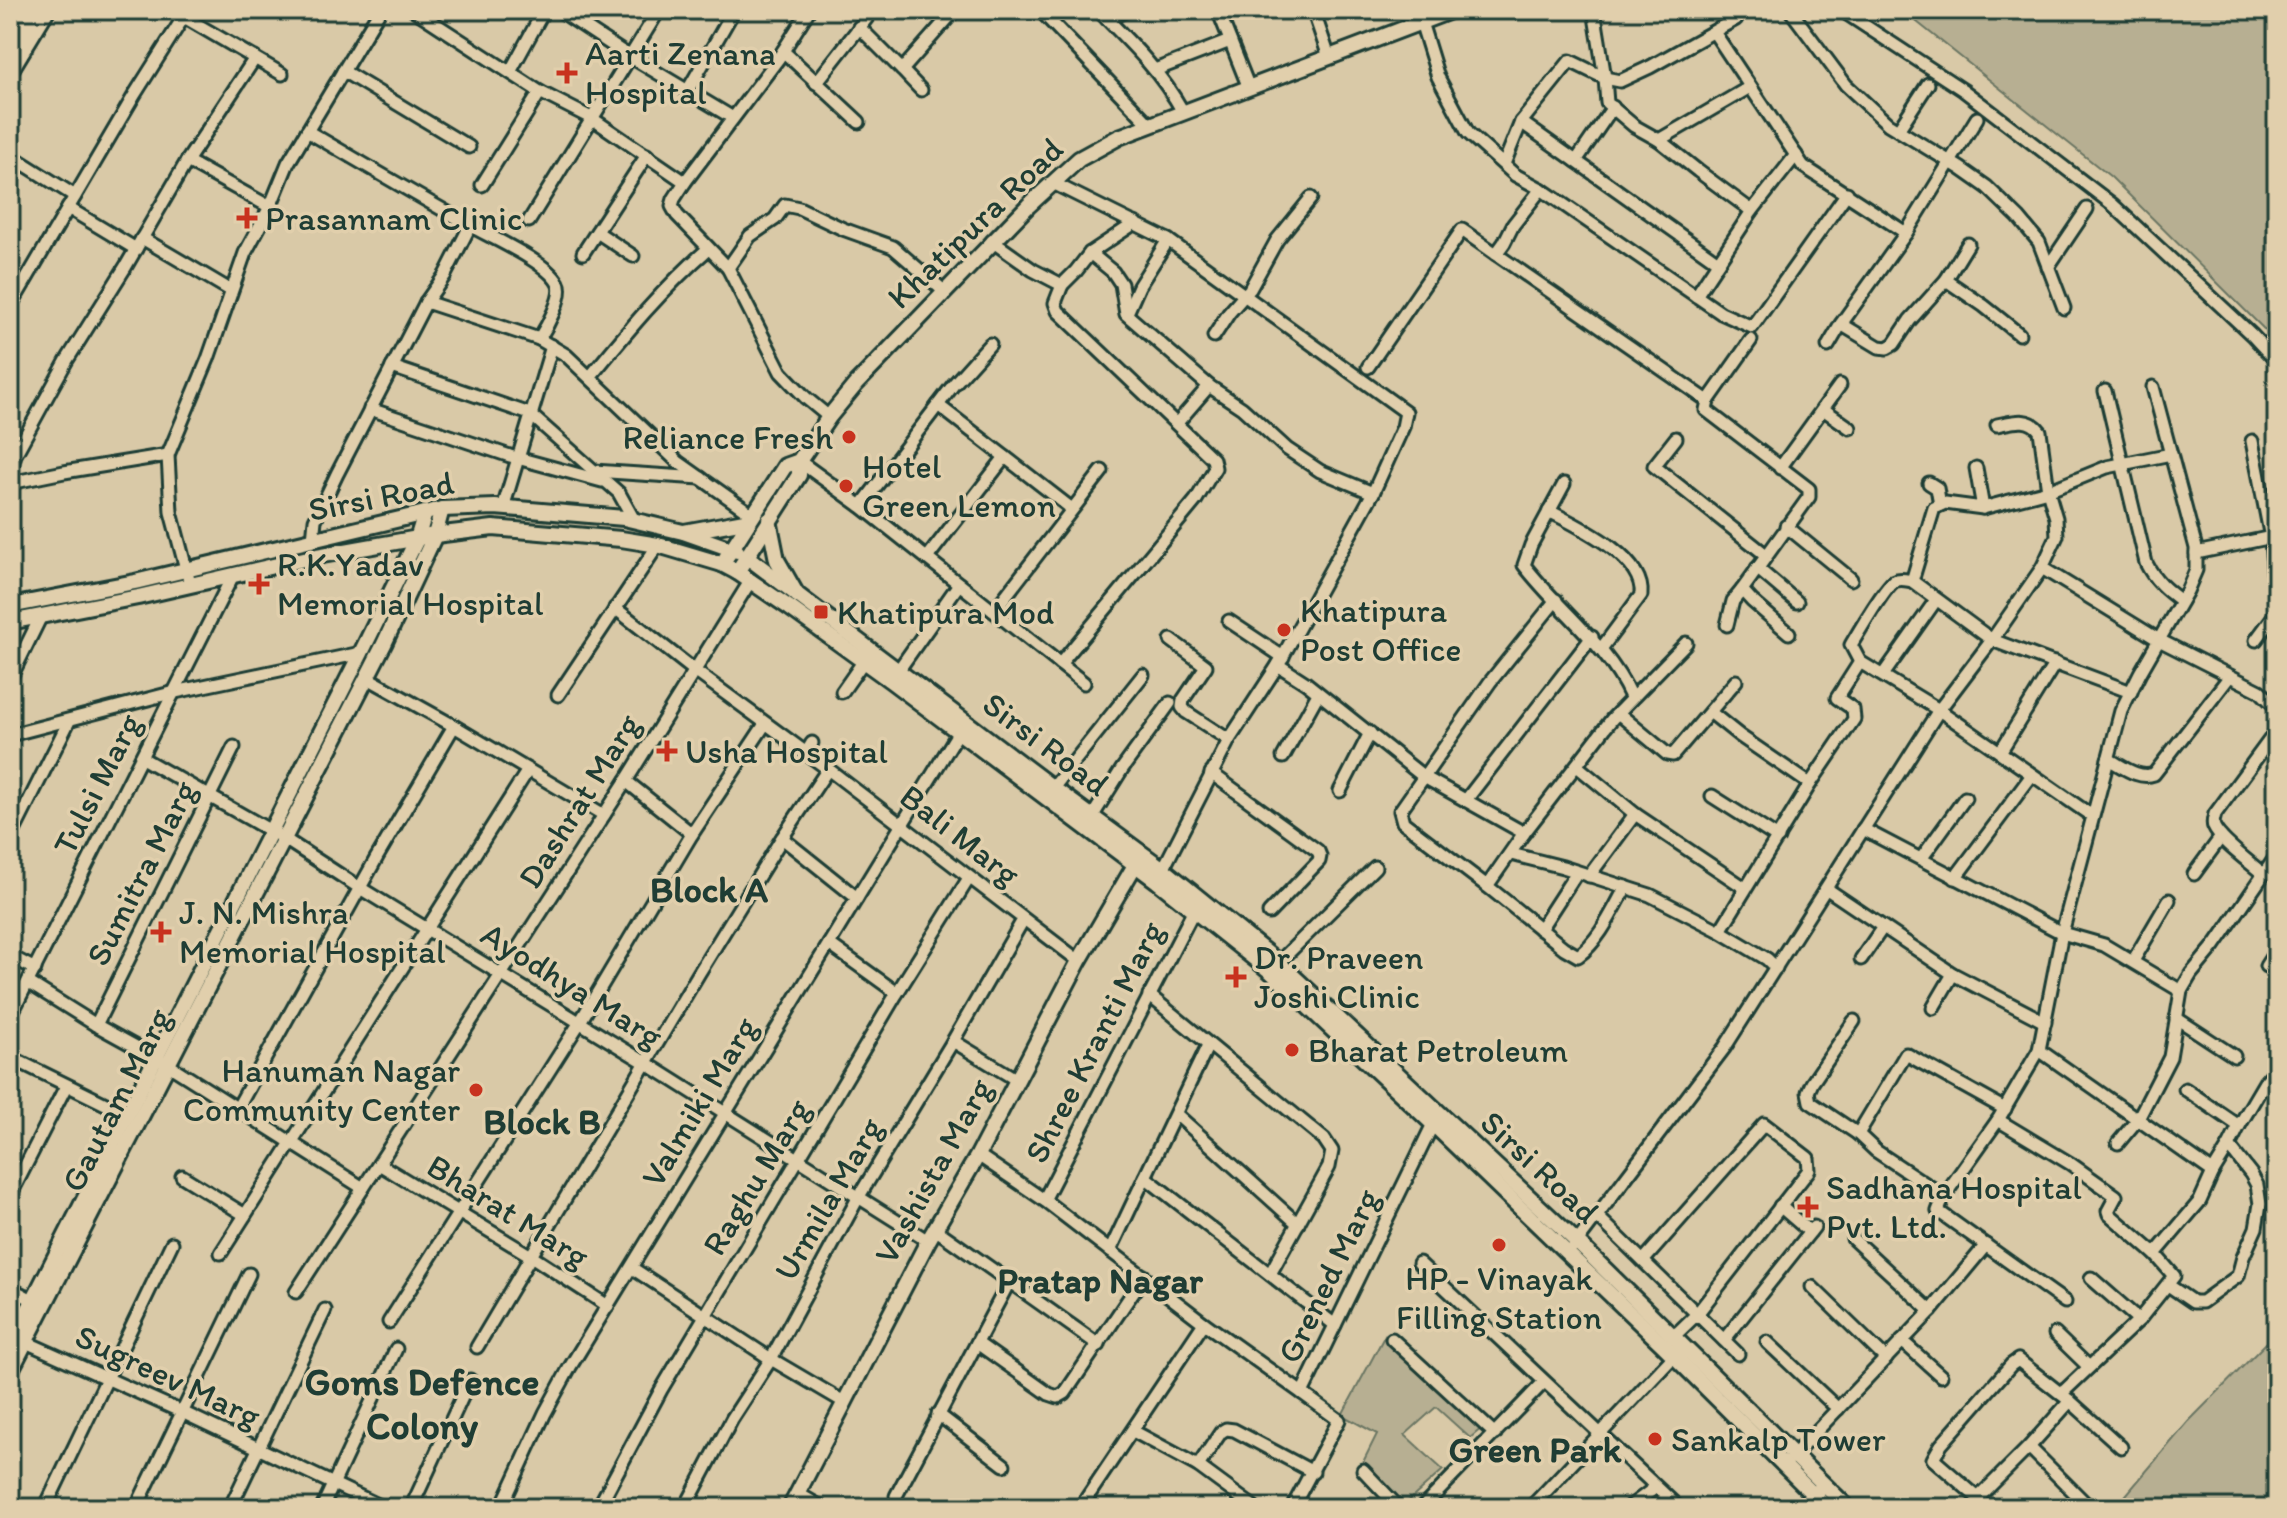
<svg xmlns="http://www.w3.org/2000/svg" width="2287" height="1518" viewBox="0 0 2287 1518" font-family="Itim,sans-serif">
  <rect width="100%" height="100%" fill="#d9c9a7"/>
  <filter id="ink" filterUnits="userSpaceOnUse"><feTurbulence type="fractalNoise" baseFrequency=".0125" numOctaves="2"/><feDisplacementMap in="SourceGraphic" scale="16" xChannelSelector="R" yChannelSelector="G"/><feConvolveMatrix kernelMatrix="1 2 1 2 8 2 1 2 1" color-interpolation-filters="sRGB"/></filter>
  <g filter="url(#ink)">
    <g fill="#b7af92" stroke="#6b7663" stroke-width="2">
      <path d="M1902 10H2277V342L2111 177Z"/>
      <path d="M2277 1332V1508H2115L2188 1422Z"/>
      <path d="M1385 1335 1482 1428 1470 1438 1436 1407 1405 1435 1443 1470 1404 1505 1363 1462 1377 1434 1342 1415Z"/>
    </g>
    <g fill="none" stroke-linecap="round" stroke-linejoin="round">
      <g stroke="#1f3d34" stroke-width="17">
        <g id="minor">
          <path d="M414 10 540 92 593 119 685 182 674 199 672 206 677 215 728 268 781 372 806 398 829 417"/>
          <path d="M559 10 621 51 733 118"/>
          <path d="M1040 10 1150 125"/>
          <path d="M1098 10C1130 42 1161 72 1183 112"/>
          <path d="M1218 10 1249 88"/>
          <path d="M1313 10 1329 57"/>
          <path d="M1594 10 1605 78 1607 103 1634 126 1659 140 1698 171 1752 211"/>
          <path d="M1790 10 1846 85 1888 124 1960 168 1987 187 2019 218 2039 242 2064 308"/>
          <path d="M1841 10 1963 90 2112 204 2252 335 2277 362"/>
          <path d="M184 17 282 74"/>
          <path d="M1107 19 1128 10"/>
          <path d="M1421 22 1438 77 1468 133 1515 175 1541 189 1721 313 1752 327 1847 193"/>
          <path d="M859 27 902 70 955 10"/>
          <path d="M1714 32 1803 166 1906 233"/>
          <path d="M783 51 859 122"/>
          <path d="M902 70 921 90"/>
          <path d="M1155 70 1230 41"/>
          <path d="M343 71 469 147"/>
          <path d="M510 72 544 10"/>
          <path d="M816 83 873 10"/>
          <path d="M688 90 734 10"/>
          <path d="M1521 122 1718 262"/>
          <path d="M1898 130 1928 84"/>
          <path d="M307 131C360 162 413 193 466 223 489 237 545 260 558 283 565 295 546 328 539 339"/>
          <path d="M1659 140 1750 87"/>
          <path d="M10 155 75 196"/>
          <path d="M187 161 270 207"/>
          <path d="M1576 161 1613 107"/>
          <path d="M1504 164 1521 122 1570 61 1605 78 1620 81 1650 67 1736 19"/>
          <path d="M685 182 778 59 809 10"/>
          <path d="M1053 183 1168 240 1406 412 1403 427 1373 493 1278 665 1229 740 1161 873"/>
          <path d="M482 185 540 92"/>
          <path d="M1541 189 1513 225 1504 243 1496 254 1708 401 1706 410 1809 489V497L1742 590 1752 601 1789 633"/>
          <path d="M68 208 136 249"/>
          <path d="M529 221 659 10"/>
          <path d="M597 232 633 256"/>
          <path d="M142 238 230 290"/>
          <path d="M992 241 1033 270 1062 285 1055 303 1058 311 1213 459 1215 468 1196 500 1060 664"/>
          <path d="M1968 244 1946 280 1910 320 1894 344 1887 348 1879 347 1841 324 1906 233 1977 118"/>
          <path d="M583 253 647 155"/>
          <path d="M1090 253 1113 272 1121 284 1126 314 1209 386 1242 408 1287 449 1320 471 1373 493"/>
          <path d="M2048 267 2087 209"/>
          <path d="M728 268 750 236 775 219 785 205 799 208 843 229 893 247 945 292"/>
          <path d="M1946 280 1984 306 2019 334"/>
          <path d="M1062 285 1076 271 1090 253 1135 223"/>
          <path d="M1696 296 1752 211 1796 155"/>
          <path d="M426 302 539 339 566 355 678 462 753 515"/>
          <path d="M10 307 135 94 188 10"/>
          <path d="M1127 313 1139 286 1168 240"/>
          <path d="M1214 336 1229 313 1250 289 1277 240 1311 198"/>
          <path d="M1828 346 1841 324"/>
          <path d="M392 367 530 414 619 493 634 520"/>
          <path d="M1368 367 1462 230 1496 254"/>
          <path d="M590 377C627 332 664 287 708 249"/>
          <path d="M2105 391 2146 563C2155 581 2166 590 2181 601"/>
          <path d="M1708 401 1751 340"/>
          <path d="M938 405 1072 509"/>
          <path d="M370 409 510 456 602 481"/>
          <path d="M1823 409 1850 428"/>
          <path d="M1177 423 1209 386"/>
          <path d="M1676 438 1654 466 1766 555"/>
          <path d="M2252 441 2271 538 2276 613 2256 640"/>
          <path d="M799 461 861 506 1084 683"/>
          <path d="M1780 468 1840 385"/>
          <path d="M10 471 15 455 67 360 126 266 187 161 255 58"/>
          <path d="M594 471 701 478"/>
          <path d="M10 483 64 472 168 455"/>
          <path d="M1929 483 1937 488 1940 505"/>
          <path d="M1564 484 1531 545 1524 565C1559 611 1607 644 1631 697"/>
          <path d="M861 506 954 384 990 344"/>
          <path d="M503 508 552 346"/>
          <path d="M1983 508 2048 491 2107 467 2171 454"/>
          <path d="M1549 511C1578 526 1645 557 1641 595L1601 649"/>
          <path d="M1786 526 1851 579"/>
          <path d="M313 540 315 520 337 474 426 302 445 275 470 226"/>
          <path d="M2196 553 2277 536"/>
          <path d="M927 558 1005 457"/>
          <path d="M1757 568 1797 602"/>
          <path d="M2042 568 2159 640 2260 691 2277 708"/>
          <path d="M1912 581 1934 508 1945 503 1983 508 1976 468"/>
          <path d="M190 584 171 512 168 455 208 359 245 253 270 207 288 163 380 10"/>
          <path d="M1556 600 1490 682 1400 811 1403 822 1487 886 1564 948 1578 956C1600 940 1613 910 1626 887"/>
          <path d="M615 608 695 671 828 769 1079 961"/>
          <path d="M994 611 1102 471"/>
          <path d="M1229 621 1283 657"/>
          <path d="M1727 625 1733 601 1742 590"/>
          <path d="M1171 640 1206 666 1183 700 1182 707 1186 712 1229 740"/>
          <path d="M1278 665 1306 683 1424 777 1524 833"/>
          <path d="M895 675 959 584"/>
          <path d="M1883 675 1936 600"/>
          <path d="M366 677 454 726 604 815"/>
          <path d="M10 679 41 616"/>
          <path d="M842 692 863 662"/>
          <path d="M558 695 658 545"/>
          <path d="M1710 712 1740 736 1810 784"/>
          <path d="M1618 713 1667 754 1673 755 1736 681"/>
          <path d="M10 735 175 692 361 653"/>
          <path d="M2000 752 2055 663"/>
          <path d="M806 753 812 743"/>
          <path d="M1283 757 1318 694"/>
          <path d="M142 758 283 838 360 888 646 1063 928 1241"/>
          <path d="M2108 759C2122 766 2138 780 2154 774L2230 676"/>
          <path d="M1577 766 1635 814 1745 888"/>
          <path d="M1211 773 1318 851 1320 856 1319 861 1269 913"/>
          <path d="M626 781 692 834"/>
          <path d="M1053 788 1143 675"/>
          <path d="M1340 791 1370 733"/>
          <path d="M1712 796 1778 838"/>
          <path d="M1466 800 1592 637"/>
          <path d="M2092 816 1939 710 1860 662 1851 645C1858 633 1884 588 1894 581 1900 578 1906 580 1912 581L1992 640 2131 692"/>
          <path d="M1092 817 1122 769 1170 703"/>
          <path d="M1863 829 2062 933 2104 945 2181 991"/>
          <path d="M782 838 857 898"/>
          <path d="M10 839 69 721"/>
          <path d="M1511 854 1563 867 1650 895 1720 931 1767 959 1776 968"/>
          <path d="M1921 859 1965 798"/>
          <path d="M2194 874 2221 837"/>
          <path d="M2263 874C2251 863 2220 841 2214 827 2212 822 2214 819 2215 814L2277 730"/>
          <path d="M1589 876 1635 814"/>
          <path d="M1955 878 2032 775"/>
          <path d="M1487 886 1524 833 1612 719 1686 643"/>
          <path d="M1827 889 1953 974 2045 1022"/>
          <path d="M1540 929 1577 872"/>
          <path d="M1720 931 1810 784 1854 719 1853 709 1837 698 1860 662"/>
          <path d="M829 944 897 993"/>
          <path d="M10 956 35 969"/>
          <path d="M1861 959 1883 927"/>
          <path d="M2133 961 2169 900"/>
          <path d="M2266 966 2277 949"/>
          <path d="M1273 968 1375 867"/>
          <path d="M29 983 96 1025 167 1064 363 1188"/>
          <path d="M1149 995 1324 1139 1332 1151 1329 1167 1270 1274"/>
          <path d="M1933 1008 1953 974"/>
          <path d="M10 1017 233 575"/>
          <path d="M2176 1018 2234 1056"/>
          <path d="M1854 1021 1812 1083 1808 1092 1810 1102 1858 1134"/>
          <path d="M96 1025 234 747"/>
          <path d="M953 1041 1017 1080"/>
          <path d="M1208 1045 1145 1177 1335 1325"/>
          <path d="M2039 1050 2213 1172"/>
          <path d="M10 1057 128 1115"/>
          <path d="M2185 1089 2239 1126"/>
          <path d="M237 1109 377 857 454 726"/>
          <path d="M1176 1114 1298 1224"/>
          <path d="M1998 1120 2071 1164 2116 1196 2108 1211 2109 1214 2155 1254"/>
          <path d="M2118 1143 2138 1119 2170 1057 2181 991 2191 974 2215 945 2277 855"/>
          <path d="M978 1155 1044 1200 1204 1323 1302 1393 1433 1124"/>
          <path d="M379 1164 531 1256 608 1306"/>
          <path d="M182 1176 245 1215"/>
          <path d="M10 1196 66 1086"/>
          <path d="M1944 1196 1876 1151 1858 1134 1906 1054 2005 1109"/>
          <path d="M1044 1200 1194 910"/>
          <path d="M1780 1206 1810 1232"/>
          <path d="M1598 1217 1738 1354"/>
          <path d="M935 1229 1099 1345"/>
          <path d="M1853 1239 1931 1311"/>
          <path d="M1574 1246 1725 1047 1939 710 1992 640 2042 568 2057 536 2056 518 2048 491 2040 431C2029 416 2013 422 1997 425"/>
          <path d="M1110 1251 1145 1177"/>
          <path d="M221 1253 528 770"/>
          <path d="M1643 1261 1764 1124 1808 1158 1809 1170 1697 1314 1669 1341"/>
          <path d="M1419 1263 1679 1508"/>
          <path d="M632 1268 771 1359 844 1402"/>
          <path d="M2091 1278 2139 1320"/>
          <path d="M2168 1285 2193 1302H2202L2238 1276 2243 1257 2256 1228 2260 1204 2257 1185 2251 1174 2229 1146"/>
          <path d="M1812 1287 1886 1359"/>
          <path d="M10 1288 40 1304"/>
          <path d="M296 1292 626 781 751 580"/>
          <path d="M2065 1302 1938 1211 1944 1196 1998 1120 2039 1050 2062 933 2121 711 2140 673 2187 591 2196 570V548L2153 387"/>
          <path d="M389 1322 580 1022 692 834 765 724"/>
          <path d="M2055 1334 2089 1367"/>
          <path d="M19 1339 182 1412 384 1508"/>
          <path d="M1392 1339 1495 1434"/>
          <path d="M1724 1340 1814 1227"/>
          <path d="M1902 1341 1941 1376"/>
          <path d="M1767 1342 1838 1409"/>
          <path d="M977 1343 1049 1394 1058 1397 1065 1393 1144 1276"/>
          <path d="M477 1347 699 973 782 838 828 769"/>
          <path d="M2061 1394 2139 1320 2174 1276 2155 1254 2200 1201 2213 1172 2229 1146 2239 1126 2265 1082 2277 1068"/>
          <path d="M938 1414 1004 1465"/>
          <path d="M1133 1431 1198 1466 1255 1508"/>
          <path d="M2029 1447 2090 1508"/>
          <path d="M1790 1459 1931 1311 1986 1245"/>
          <path d="M1198 1466 1221 1432 1226 1429 1234 1430 1313 1472"/>
          <path d="M1363 1470 1399 1508"/>
          <path d="M797 1493 823 1508"/>
          <path d="M896 1496 1009 1282"/>
          <path d="M1978 1498 2029 1447 2070 1401"/>
          <path d="M45 1508 172 1243"/>
          <path d="M136 1508 249 1274"/>
          <path d="M230 1508 325 1310"/>
          <path d="M322 1508 396 1349"/>
          <path d="M411 1508 470 1380"/>
          <path d="M501 1508 545 1413 570 1367 958 733"/>
          <path d="M598 1508 661 1390 897 993 969 878"/>
          <path d="M685 1508 732 1419 771 1359 858 1198 953 1041 1023 920"/>
          <path d="M1080 1508 1204 1323"/>
          <path d="M1292 1508 1339 1420 1302 1393"/>
          <path d="M1422 1508 1544 1382"/>
          <path d="M1530 1508 1674 1356"/>
          <path d="M1628 1508 1656 1487"/>
          <path d="M1986 1508 1978 1498 1933 1459 1941 1445 2011 1365 2018 1360 2070 1401 2121 1447"/>
        </g>
      </g>
      <g stroke="#1f3d34" stroke-width="20">
        <g id="tertiary">
          <path d="M10 48 33 10"/>
          <path d="M10 71 47 10"/>
          <path d="M746 556 1053 788 1163 869 1278 962 1577 1242 1848 1508"/>
          <path d="M737 572 790 608 891 681 1157 881 1270 971 1433 1124 1664 1346 1827 1508"/>
          <path d="M10 1346 361 653 417 539 425 513"/>
          <path d="M10 1372 384 644 435 535 442 509"/>
          <path d="M790 1508 928 1241 978 1155 1079 961 1135 865"/>
          <path d="M1800 1508 1818 1491"/>
        </g>
      </g>
      <g stroke="#1f3d34" stroke-width="20">
        <g id="secondary">
          <path d="M769 520 777 560 797 595"/>
          <path d="M684 532 750 520"/>
          <path d="M722 564 785 466 799 461 829 417 856 384 1028 206 1079 159 1119 137 1453 10"/>
          <path d="M10 606 135 582 442 509 495 507 624 518 683 532 737 551"/>
          <path d="M10 622 138 597 317 556 435 535 493 528 621 539 658 545 722 564 737 572 799 475V461"/>
        </g>
      </g>
      <use href="#minor" stroke="#e1cfac" stroke-width="11"/>
      <use href="#tertiary" stroke="#e1cfac" stroke-width="14"/>
      <use href="#secondary" stroke="#e1cfac" stroke-width="14"/>
    </g>
  </g>
  <g fill="#c8321e" stroke="#e1cfac" stroke-width="3">
    <path d="M563 61h8v8h8v8h-8v8h-8v-8h-8v-8h8z"/>
    <path d="M243 206h8v8h8v8h-8v8h-8v-8h-8v-8h8z"/>
    <circle cx="849" cy="437" r="8"/>
    <circle cx="846" cy="486" r="8"/>
    <path d="M255 572h8v8h8v8h-8v8h-8v-8h-8v-8h8z"/>
    <rect x="813" y="604" width="16" height="16" rx="4"/>
    <circle cx="1284" cy="630" r="8"/>
    <path d="M663 739h8v8h8v8h-8v8h-8v-8h-8v-8h8z"/>
    <path d="M157 920h8v8h8v8h-8v8h-8v-8h-8v-8h8z"/>
    <path d="M1232 965h8v8h8v8h-8v8h-8v-8h-8v-8h8z"/>
    <circle cx="1292" cy="1050" r="8"/>
    <circle cx="476" cy="1090" r="8"/>
    <path d="M1804 1195h8v8h8v8h-8v8h-8v-8h-8v-8h8z"/>
    <circle cx="1499" cy="1245" r="8"/>
    <circle cx="1655" cy="1439" r="8"/>
  </g>
  <g text-anchor="middle" dominant-baseline="central" stroke-width="7" stroke-linejoin="round" paint-order="stroke">
    <g font-size="34" fill="#1f3d34" stroke="#e1cfac" text-anchor="start">
      <text x="585" y="53">Aarti Zenana<tspan x="585" dy="39">Hospital</tspan></text>
      <text x="265" y="218">Prasannam Clinic</text>
      <text x="833" y="437" text-anchor="end">Reliance Fresh</text>
      <text x="862" y="466">Hotel<tspan x="862" dy="39">Green Lemon</tspan></text>
      <text x="277" y="564">R.K.Yadav<tspan x="277" dy="39">Memorial Hospital</tspan></text>
      <text x="1300" y="610">Khatipura<tspan x="1300" dy="39">Post Office</tspan></text>
      <text x="837" y="612">Khatipura Mod</text>
      <text x="685" y="751">Usha Hospital</text>
      <text x="179" y="912">J. N. Mishra<tspan x="179" dy="39">Memorial Hospital</tspan></text>
      <text x="1254" y="957">Dr. Praveen<tspan x="1254" dy="39">Joshi Clinic</tspan></text>
      <text x="1308" y="1050">Bharat Petroleum</text>
      <text x="460" y="1070" text-anchor="end">Hanuman Nagar<tspan x="460" dy="39">Community Center</tspan></text>
      <text x="1826" y="1187">Sadhana Hospital<tspan x="1826" dy="39">Pvt. Ltd.</tspan></text>
      <text x="1499" y="1278" text-anchor="middle">HP - Vinayak<tspan x="1499" dy="39">Filling Station</tspan></text>
      <text x="1671" y="1439">Sankalp Tower</text>
    </g>
    <g font-size="34" fill="#1f3d34" stroke="#e1cfac">
      <text transform="translate(975 223) rotate(-44)">Khatipura Road</text>
      <text transform="translate(381 496) rotate(-11)">Sirsi Road</text>
      <text transform="translate(1046 744) rotate(37)">Sirsi Road</text>
      <text transform="translate(97 784) rotate(-63)">Tulsi Marg</text>
      <text transform="translate(579 801) rotate(-58)">Dashrat Marg</text>
      <text transform="translate(960 835) rotate(38)">Bali Marg</text>
      <text transform="translate(141 873) rotate(-63)">Sumitra Marg</text>
      <text transform="translate(572 985) rotate(32)">Ayodhya Marg</text>
      <text transform="translate(1094 1042) rotate(-63)">Shree Kranti Marg</text>
      <text transform="translate(116 1100) rotate(-63)">Gautam Marg</text>
      <text transform="translate(699 1102) rotate(-59)">Valmiki Marg</text>
      <text transform="translate(1540 1167) rotate(43)">Sirsi Road</text>
      <text transform="translate(933 1171) rotate(-61)">Vashista Marg</text>
      <text transform="translate(756 1177) rotate(-59)">Raghu Marg</text>
      <text transform="translate(828 1199) rotate(-60)">Urmila Marg</text>
      <text transform="translate(508 1211) rotate(32)">Bharat Marg</text>
      <text transform="translate(1328 1276) rotate(-64)">Grened Marg</text>
      <text transform="translate(168 1376) rotate(25)">Sugreev Marg</text>
    </g>
    <g font-size="36" font-weight="bold" fill="#1f3d34" stroke="#e1cfac">
      <text x="709" y="889">Block A</text>
      <text x="542" y="1121">Block B</text>
      <text x="1100" y="1280">Pratap Nagar</text>
      <text x="1535" y="1449">Green Park</text>
    </g>
    <g font-size="38" font-weight="bold" fill="#1f3d34" stroke="#e1cfac">
      <text x="422" y="1382">Goms Defence<tspan x="422" dy="44">Colony</tspan></text>
    </g>
  </g>
  <rect width="2287" height="1518" fill="none" stroke="#e1cfac" stroke-width="40"/>
  <rect x="20" y="20" width="2247" height="1478" fill="none" stroke="#1f3d34" stroke-width="3" filter="url(#ink)"/>
</svg>
